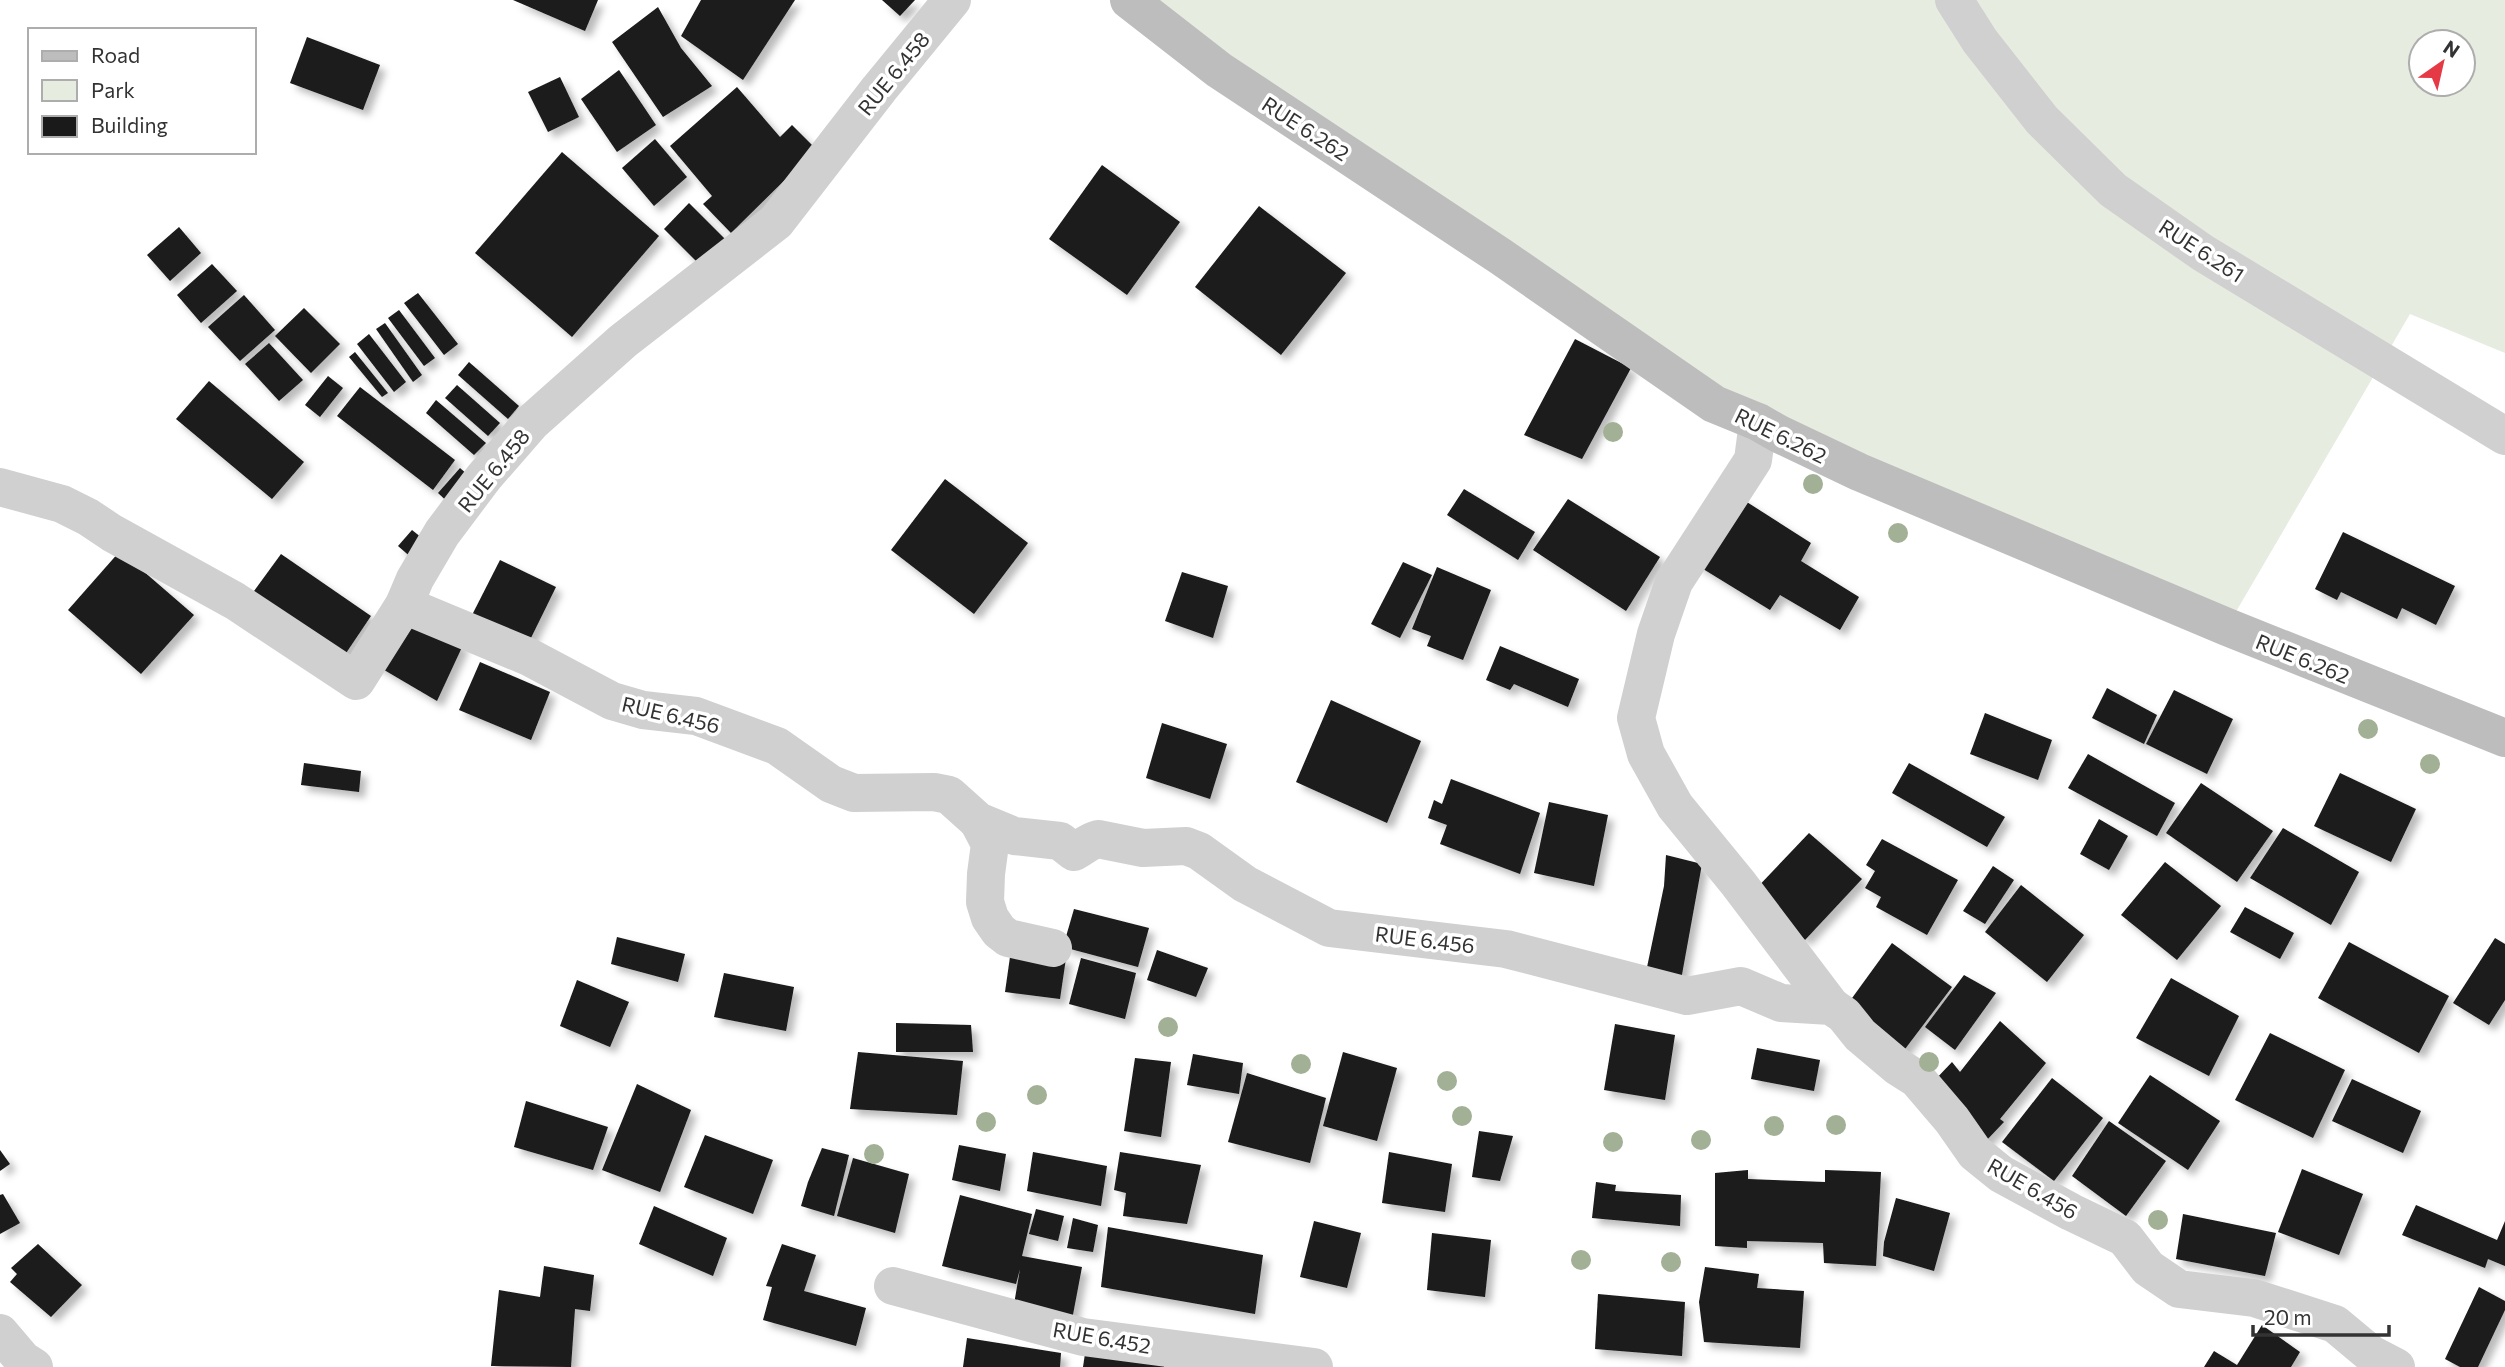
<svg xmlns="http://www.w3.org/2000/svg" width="2505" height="1367" viewBox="0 0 2505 1367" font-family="Commissioner,sans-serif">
  <defs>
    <filter id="shadow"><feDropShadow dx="6" dy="6" stdDeviation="3.5" flood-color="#0004"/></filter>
  </defs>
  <rect width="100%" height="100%" fill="#fff"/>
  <path fill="#e6ecdf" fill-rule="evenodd" d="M1129 0H2505V353L2410 314 2227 627 1779 434ZM2421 42H2463V84H2421Z"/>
  <g fill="#1a1a1a" filter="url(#shadow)">
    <path d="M513 0H598L585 31Z"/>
    <path d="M701 0H795L743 80 681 36Z"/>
    <path d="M882 0H915L900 16Z"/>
    <path d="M658 7 681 48 712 86 663 117 612 42Z"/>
    <path d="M307 37 380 65 363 110 290 83Z"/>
    <path d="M619 70 656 125 617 152 581 99Z"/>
    <path d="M560 77 579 117 548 132 528 92Z"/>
    <path d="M737 87 780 137 792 125 816 149 731 233 703 204 712 196 670 146Z"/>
    <path d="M655 139 687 177 654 206 622 168Z"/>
    <path d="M562 152 659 236 572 337 475 253Z"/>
    <path d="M1102 165 1180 222 1127 295 1049 239Z"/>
    <path d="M689 203 728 242 703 268 664 229Z"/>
    <path d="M1259 206 1346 273 1281 355 1195 287Z"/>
    <path d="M179 227 201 253 170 281 147 255Z"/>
    <path d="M212 264 237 291 201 323 177 295Z"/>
    <path d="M418 293 458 344 444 355 404 303Z"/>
    <path d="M244 295 275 330 240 361 208 327Z"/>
    <path d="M304 308 340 344 311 373 275 336Z"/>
    <path d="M399 310 435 358 424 366 388 318Z"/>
    <path d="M385 323 422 375 413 382 376 329Z"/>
    <path d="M369 334 406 382 394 392 357 344Z"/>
    <path d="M1575 339 1631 368 1582 459 1524 435Z"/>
    <path d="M269 343 303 380 279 401 245 364Z"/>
    <path d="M355 352 388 393 382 397 349 357Z"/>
    <path d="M469 362 519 406 508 419 458 375Z"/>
    <path d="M328 376 343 388 320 417 305 405Z"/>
    <path d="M209 381 304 462 272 499 176 419Z"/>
    <path d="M457 385 500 423 488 436 445 398Z"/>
    <path d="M360 387 455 460 433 490 337 416Z"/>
    <path d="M436 400 486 443 474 455 426 413Z"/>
    <path d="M460 468 475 481 452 506 438 493Z"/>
    <path d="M945 479 1028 543 974 614 891 550Z"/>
    <path d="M1464 489 1535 532 1518 560 1447 515Z"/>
    <path d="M1739 497 1811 543 1801 561 1859 597 1840 630 1780 595 1770 610 1695 564Z"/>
    <path d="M1568 499 1660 557 1626 611 1533 550Z"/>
    <path d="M412 530 427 542 413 559 398 546Z"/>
    <path d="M2343 532 2455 586 2436 625 2402 608 2397 619 2341 592 2337 600 2315 589Z"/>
    <path d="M120 551 194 615 141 674 68 610Z"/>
    <path d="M281 554 371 616 338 665 246 602Z"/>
    <path d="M500 560 556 587 527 646 470 619Z"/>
    <path d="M1403 562 1432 575 1400 638 1371 624Z"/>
    <path d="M1437 567 1491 590 1463 660 1427 646 1431 636 1412 629Z"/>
    <path d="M1182 572 1228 586 1213 638 1165 621Z"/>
    <path d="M403 614 463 645 437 701 374 664Z"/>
    <path d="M1500 646 1579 679 1568 707 1514 684 1510 690 1486 680Z"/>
    <path d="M480 662 550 692 531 740 459 710Z"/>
    <path d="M2107 688 2157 715 2144 744 2092 718Z"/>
    <path d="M2174 690 2233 719 2207 774 2146 744Z"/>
    <path d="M1331 700 1421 741 1387 823 1296 782Z"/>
    <path d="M1985 713 2052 740 2038 780 1970 754Z"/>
    <path d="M1162 723 1227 744 1210 799 1146 778Z"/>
    <path d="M2088 754 2175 803 2157 836 2068 788Z"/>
    <path d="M304 763 361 771 359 792 301 785Z"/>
    <path d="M1909 763 2005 817 1987 847 1892 793Z"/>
    <path d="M2340 773 2416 809 2391 862 2314 826Z"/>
    <path d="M1451 779 1540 813 1520 874 1440 844 1447 825 1428 818 1434 800 1442 804Z"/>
    <path d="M2201 783 2273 831 2237 882 2166 833Z"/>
    <path d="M1549 802 1608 815 1594 886 1534 873Z"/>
    <path d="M2099 819 2128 836 2109 870 2080 854Z"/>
    <path d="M2283 828 2359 872 2331 925 2250 878Z"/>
    <path d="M1809 833 1862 879 1805 940 1752 893Z"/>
    <path d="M1882 839 1958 880 1927 935 1876 907 1881 897 1865 888 1875 871 1866 865Z"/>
    <path d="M1666 855 1702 864 1681 980 1646 972 1664 886Z"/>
    <path d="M2165 862 2221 906 2177 960 2121 915Z"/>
    <path d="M1993 866 2014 880 1985 924 1963 911Z"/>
    <path d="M2021 885 2084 935 2047 982 1985 932Z"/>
    <path d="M2245 907 2294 933 2280 959 2230 932Z"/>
    <path d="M1074 909 1149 928 1138 967 1063 947Z"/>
    <path d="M617 937 685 954 678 982 611 964Z"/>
    <path d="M2495 938 2505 944V1000L2489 1025 2453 1003Z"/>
    <path d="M2349 942 2449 996 2419 1053 2318 998Z"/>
    <path d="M1892 943 1952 987 1902 1053 1847 1005Z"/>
    <path d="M1011 950 1066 958 1060 999 1005 992Z"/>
    <path d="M1157 950 1208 968 1196 997 1147 980Z"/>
    <path d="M1081 958 1136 973 1125 1019 1069 1004Z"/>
    <path d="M724 973 794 987 786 1031 714 1017Z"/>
    <path d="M1964 975 1996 993 1955 1050 1925 1027Z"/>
    <path d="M2171 978 2239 1016 2209 1076 2136 1038Z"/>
    <path d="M577 980 629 1002 610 1047 560 1026Z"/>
    <path d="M2000 1021 2046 1063 2000 1119 2004 1122 1983 1144 1934 1081 1952 1062 1960 1072Z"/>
    <path d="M896 1023 971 1025 973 1052H896Z"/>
    <path d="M1615 1024 1675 1035 1665 1100 1604 1090Z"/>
    <path d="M2270 1033 2345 1070 2313 1138 2235 1100Z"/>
    <path d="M1757 1048 1820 1060 1814 1091 1751 1079Z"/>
    <path d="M858 1052 963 1061 957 1115 850 1109Z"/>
    <path d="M1343 1052 1397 1068 1377 1141 1323 1126Z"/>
    <path d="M1193 1054 1243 1063 1239 1094 1187 1085Z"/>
    <path d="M1135 1058 1171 1062 1161 1137 1124 1131Z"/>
    <path d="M1247 1073 1326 1098 1310 1163 1228 1142Z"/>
    <path d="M2150 1075 2220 1121 2188 1170 2118 1123Z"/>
    <path d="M2052 1078 2103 1118 2054 1181 2002 1142Z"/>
    <path d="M2352 1079 2421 1111 2403 1153 2332 1121Z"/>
    <path d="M637 1084 691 1110 660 1192 602 1170Z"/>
    <path d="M526 1101 608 1127 593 1170 514 1147Z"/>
    <path d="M2109 1121 2166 1161 2126 1216 2072 1176Z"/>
    <path d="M1479 1131 1513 1136 1500 1181 1472 1177Z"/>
    <path d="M705 1135 773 1160 753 1214 684 1187Z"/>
    <path d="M959 1145 1006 1154 1000 1191 952 1180Z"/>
    <path d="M822 1148 849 1155 834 1216 801 1206 808 1182Z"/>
    <path d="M0 1150 10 1164 0 1171Z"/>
    <path d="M1033 1152 1107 1166 1101 1206 1027 1191Z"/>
    <path d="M1120 1152 1201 1165 1187 1224 1123 1216 1126 1193 1114 1190Z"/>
    <path d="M1389 1152 1452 1164 1445 1212 1382 1203Z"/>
    <path d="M853 1158 909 1174 895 1233 837 1216Z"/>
    <path d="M2302 1169 2363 1194 2339 1255 2278 1232Z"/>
    <path d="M1748 1170V1179L1825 1182V1170L1881 1172 1876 1266 1824 1263 1823 1243 1747 1241V1248L1715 1246V1173Z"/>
    <path d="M1596 1182 1616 1185 1615 1191 1681 1195 1680 1226 1592 1218Z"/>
    <path d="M3 1194 20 1223 0 1234V1195Z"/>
    <path d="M960 1195 1032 1214 1022 1256 1082 1267 1071 1325 1012 1316 1020 1269 1016 1284 942 1266Z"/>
    <path d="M1896 1198 1950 1213 1934 1271 1883 1256 1884 1242Z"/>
    <path d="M2416 1205 2497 1240 2505 1221V1266L2488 1259 2485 1268 2402 1235Z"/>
    <path d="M654 1206 727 1238 713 1276 639 1244Z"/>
    <path d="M1036 1209 1064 1216 1058 1241 1029 1234Z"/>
    <path d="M2183 1214 2276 1233 2265 1276 2176 1259Z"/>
    <path d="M1073 1218 1098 1225 1093 1252 1067 1248Z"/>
    <path d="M1314 1221 1361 1233 1347 1288 1300 1277Z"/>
    <path d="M1108 1227 1263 1255 1255 1314 1101 1287Z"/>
    <path d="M1432 1233 1491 1240 1485 1297 1427 1290Z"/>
    <path d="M38 1244 82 1285 51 1317 10 1282 17 1274 11 1268Z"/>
    <path d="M782 1244 816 1255 804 1291 866 1308 856 1346 763 1320 772 1287 766 1286Z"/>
    <path d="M544 1266 594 1275 590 1311 575 1309 571 1367 491 1366 499 1290 540 1297Z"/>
    <path d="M1705 1267 1759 1274 1757 1288 1804 1291 1800 1348 1704 1342 1699 1302Z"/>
    <path d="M2479 1287 2505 1301V1310L2478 1367H2460L2445 1359Z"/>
    <path d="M1598 1294 1685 1302 1682 1356 1595 1349Z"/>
    <path d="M2262 1325 2300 1352 2291 1367H2204L2214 1351 2237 1365Z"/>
    <path d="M967 1338 1061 1353 1060 1367H963Z"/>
    <path d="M1086 1347 1165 1354 1164 1367H1083Z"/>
  </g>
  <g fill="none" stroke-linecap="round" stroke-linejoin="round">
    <g stroke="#d0d0d0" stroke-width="38">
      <path d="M1954 0 1980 41 2042 120 2113 190 2203 253 2505 436"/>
      <path d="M1758 422 1753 460 1674 582 1656 634 1636 718 1646 754 1675 806 1738 883 1831 1006"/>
      <path d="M0 487 62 504 88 517 112 533 235 601 356 681 404 605 415 579 442 533 484 477 532 422 623 341 776 222 879 89 952 0"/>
      <path d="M404 605 529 657 612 701 643 710 696 716 777 746 831 784 854 793 934 792 949 795 978 821 1014 836 1060 841 1074 852C1082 848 1089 841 1098 839L1143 848 1186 846 1199 851 1245 884 1329 928 1506 949 1687 996 1741 986 1781 1003 1831 1006 1844 1015 1860 1035 1898 1067 1917 1079 1952 1120 1975 1153 2001 1174 2071 1212 2125 1238 2148 1268 2179 1289 2254 1298 2335 1324 2371 1354 2396 1367"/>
      <path d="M978 821 990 844 986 874 985 902 990 918 999 931 1008 938 1053 948"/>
      <path d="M893 1286 1083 1337 1314 1367"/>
      <path d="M0 1333 23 1360 34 1367"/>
    </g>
    <path stroke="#bdbdbd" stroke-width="38" d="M1129 0 1219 70 1500 256 1714 404 1758 422 1779 434 1859 472 2227 627 2505 738"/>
  </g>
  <g fill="#a2b095">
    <circle cx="1613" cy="432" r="10"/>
    <circle cx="1813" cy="484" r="10"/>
    <circle cx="1898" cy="533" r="10"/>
    <circle cx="2368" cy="729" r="10"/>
    <circle cx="2430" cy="764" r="10"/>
    <circle cx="1168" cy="1027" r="10"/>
    <circle cx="1929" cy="1062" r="10"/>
    <circle cx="1301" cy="1064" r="10"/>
    <circle cx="1447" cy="1081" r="10"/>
    <circle cx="1037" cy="1095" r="10"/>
    <circle cx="1462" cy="1116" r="10"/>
    <circle cx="986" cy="1122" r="10"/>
    <circle cx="1836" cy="1125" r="10"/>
    <circle cx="1774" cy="1126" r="10"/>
    <circle cx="1701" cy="1140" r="10"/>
    <circle cx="1613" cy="1142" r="10"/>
    <circle cx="874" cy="1154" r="10"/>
    <circle cx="2158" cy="1220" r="10"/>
    <circle cx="1581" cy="1260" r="10"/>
    <circle cx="1671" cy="1262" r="10"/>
  </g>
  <g text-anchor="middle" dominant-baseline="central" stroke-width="7" stroke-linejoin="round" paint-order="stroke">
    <g font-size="21" fill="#333" stroke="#fff">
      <text transform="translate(893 73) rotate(-51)">RUE 6.458</text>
      <text transform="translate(1306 128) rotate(33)">RUE 6.262</text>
      <text transform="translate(2202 250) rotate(33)">RUE 6.261</text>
      <text transform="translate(1781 435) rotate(26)">RUE 6.262</text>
      <text transform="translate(493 470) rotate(-51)">RUE 6.458</text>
      <text transform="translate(2303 658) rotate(22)">RUE 6.262</text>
      <text transform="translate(671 714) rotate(13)">RUE 6.456</text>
      <text transform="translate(1425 939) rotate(7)">RUE 6.456</text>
      <text transform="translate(2033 1188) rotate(30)">RUE 6.456</text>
      <text transform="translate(1102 1337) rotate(10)">RUE 6.452</text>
    </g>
  </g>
  <rect x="28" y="28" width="228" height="126" fill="#ffffff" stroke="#adadad" stroke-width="2"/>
  <rect x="42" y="51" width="35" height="10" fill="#bdbdbd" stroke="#adadad" stroke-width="2"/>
  <text x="91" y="63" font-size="21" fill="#333333">Road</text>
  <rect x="42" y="80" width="35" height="21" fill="#e6ecdf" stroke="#adadad" stroke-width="2"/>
  <text x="91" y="98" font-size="21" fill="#333333">Park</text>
  <rect x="42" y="116" width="35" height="21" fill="#1a1a1a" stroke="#adadad" stroke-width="2"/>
  <text x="91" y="133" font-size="21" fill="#333333">Building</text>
  <g transform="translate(2442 63) rotate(34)"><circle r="33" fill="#ffffff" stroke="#adadad" stroke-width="2"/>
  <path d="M0-5L12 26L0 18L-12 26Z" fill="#e63946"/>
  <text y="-10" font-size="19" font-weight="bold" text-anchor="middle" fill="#333333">N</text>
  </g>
  <path d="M2253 1325v10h136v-10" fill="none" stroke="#333333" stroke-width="3.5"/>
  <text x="2264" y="1325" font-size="21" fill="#333333" stroke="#ffffff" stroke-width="5" paint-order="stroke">20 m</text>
</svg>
